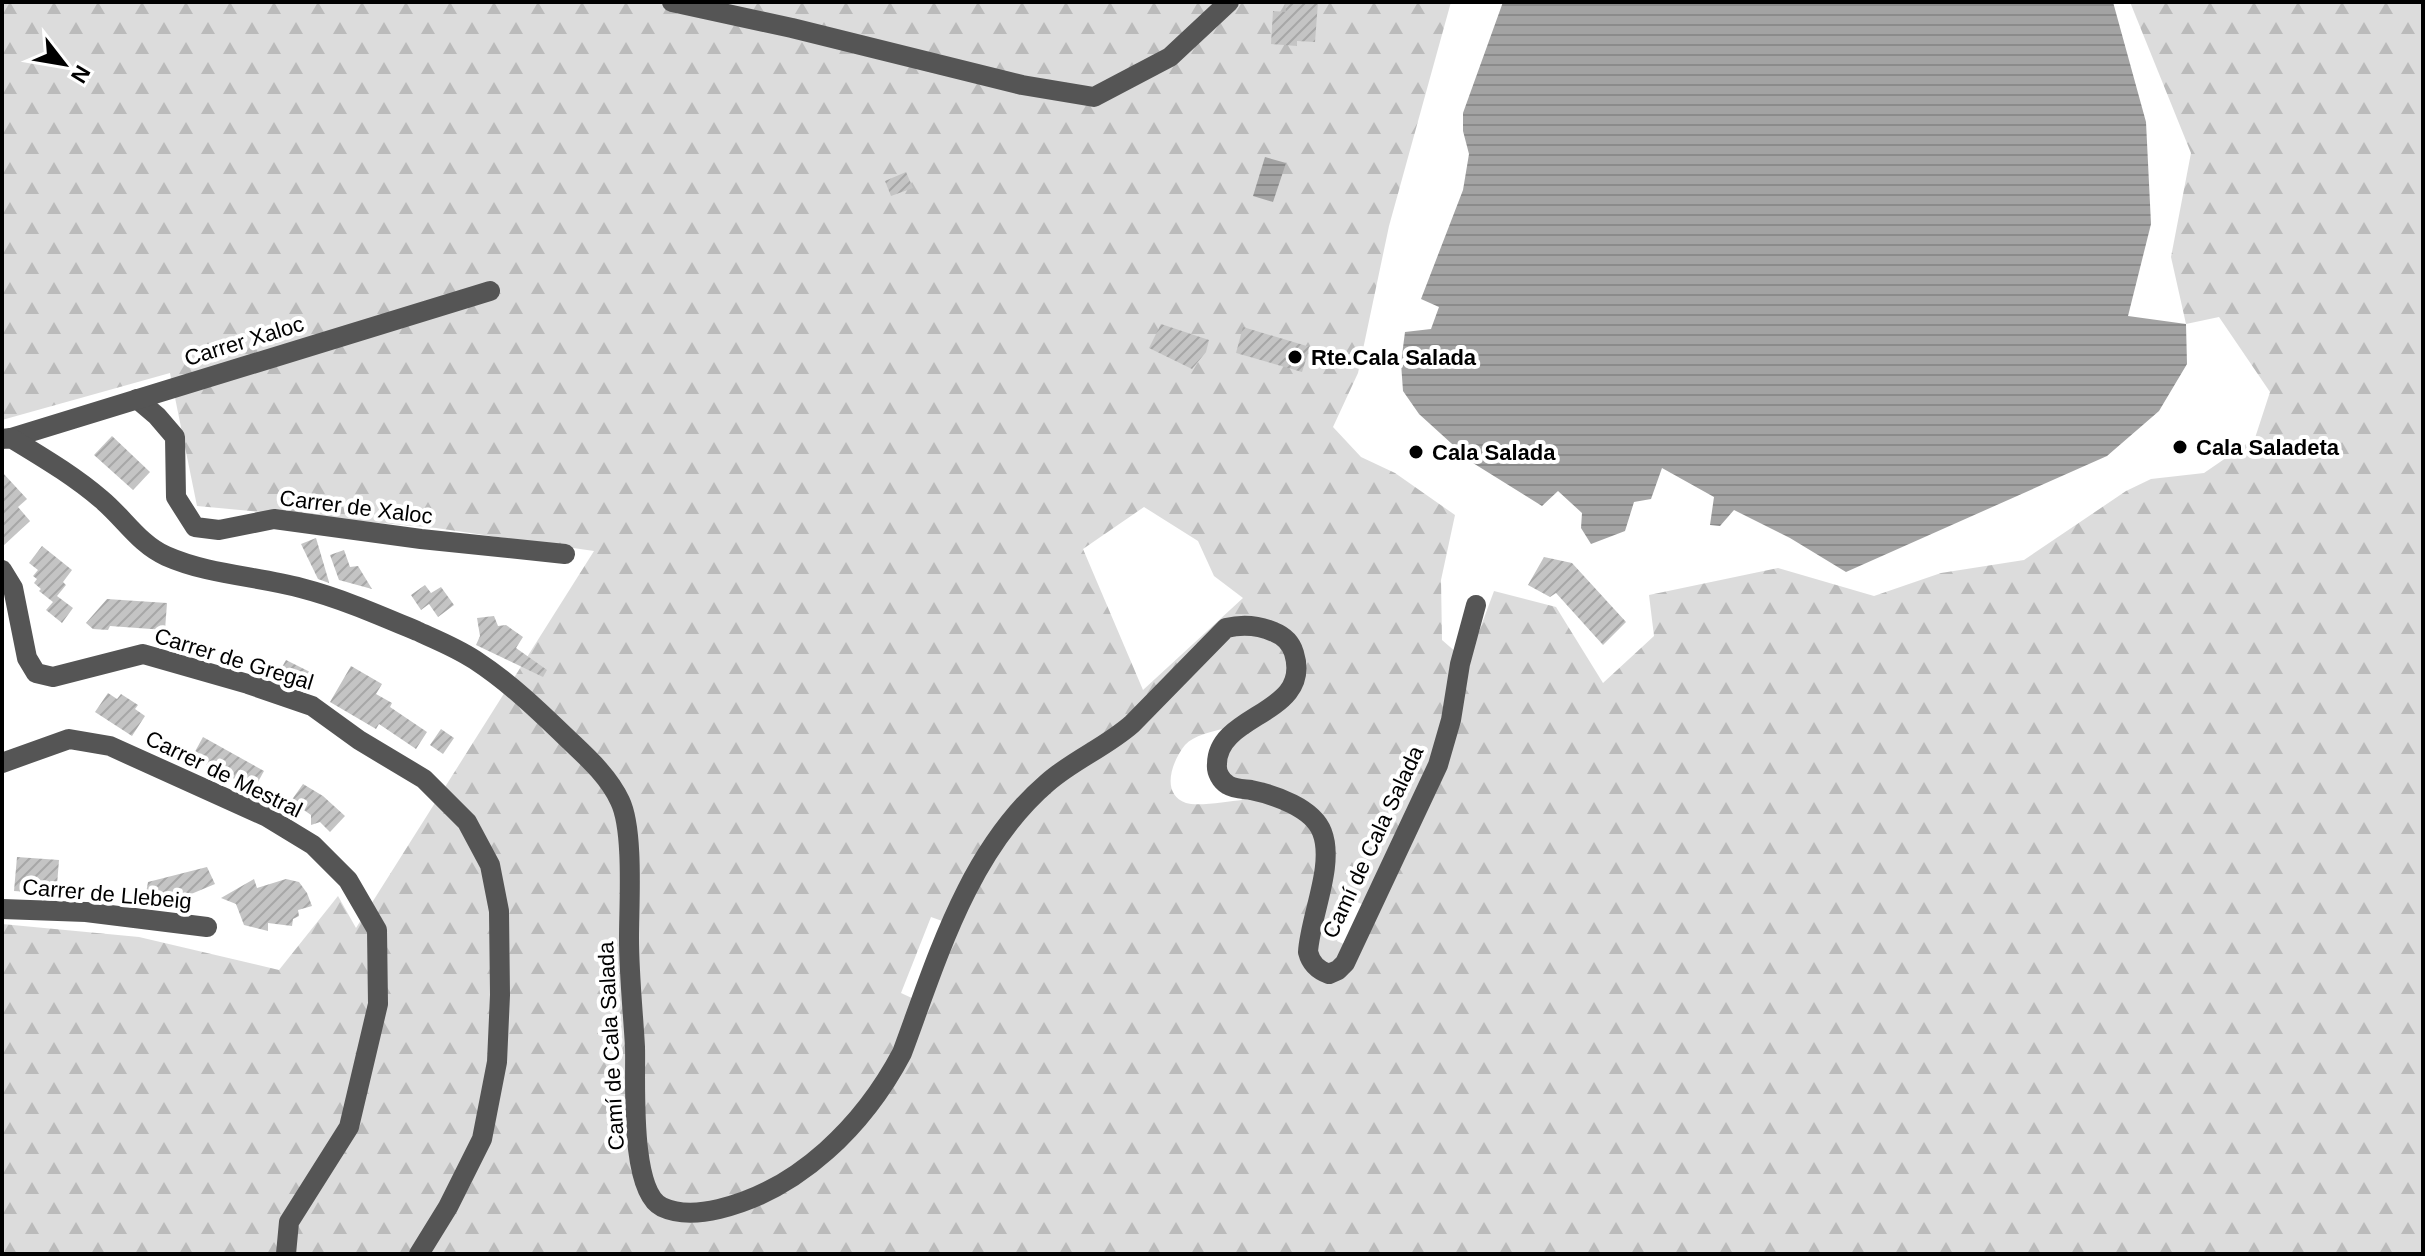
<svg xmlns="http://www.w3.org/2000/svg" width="2425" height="1256" viewBox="0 0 2425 1256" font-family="Helvetica,sans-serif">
  <defs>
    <pattern id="forest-firs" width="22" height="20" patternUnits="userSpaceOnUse" patternTransform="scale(2)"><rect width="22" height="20" fill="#dcdcdc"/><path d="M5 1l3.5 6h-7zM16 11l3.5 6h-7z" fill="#bbb"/></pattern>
    <pattern id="water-rules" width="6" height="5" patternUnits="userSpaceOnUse" patternTransform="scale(2)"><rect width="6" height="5" fill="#a3a3a3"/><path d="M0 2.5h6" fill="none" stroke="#8b8b8b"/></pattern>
    <pattern id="building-hatch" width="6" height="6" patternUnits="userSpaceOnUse" patternTransform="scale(2)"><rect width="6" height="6" fill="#c4c4c4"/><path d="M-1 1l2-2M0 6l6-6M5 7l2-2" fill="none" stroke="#a7a7a7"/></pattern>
  </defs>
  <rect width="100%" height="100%" fill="#fff"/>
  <path fill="url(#forest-firs)" fill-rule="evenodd" d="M2 2H1451L1389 226 1358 373 1333 427 1361 457 1395 473 1455 515 1441 580 1442 640 1457 653 1474 645 1494 591 1556 607 1603 683 1654 636 1649 595 1778 568 1874 596 1941 573 2024 560 2126 491 2151 479 2204 473 2255 438 2270 392 2219 317 2186 324 2171 257 2191 153 2130 2H2423V1254H2V924L139 937 279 970 338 896 356 928 594 551 436 528 197 506 170 373 2 420ZM1144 507 1198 541 1214 576 1243 598 1143 690 1083 549ZM1225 728 1212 747 1242 800C1229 801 1198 807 1186 803 1160 794 1172 761 1185 745 1194 735 1212 732 1225 728ZM1355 901 1366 906 1348 946 1337 941ZM931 917 945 922 914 999 901 993Z"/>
  <g fill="url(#water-rules)">
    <path d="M1503 2H2113L2146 122 2151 224 2128 316 2186 324 2187 364 2159 411 2107 456 1846 572 1790 538 1734 510 1720 526 1710 525 1714 497 1662 468 1651 499 1634 502 1625 531 1591 544 1581 528 1582 513 1558 491 1542 506 1473 463 1419 414 1403 391 1401 363 1405 332 1431 329 1439 307 1421 299 1463 190 1469 154 1463 131V113Z"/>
    <path d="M1265 157 1286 163 1273 202 1253 196Z"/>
  </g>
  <g fill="url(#building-hatch)">
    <path d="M1285 2H1318L1315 42 1297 41V46L1271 44 1273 11 1286 12Z"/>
    <path d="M906 172 913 188 891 196 885 181Z"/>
    <path d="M1161 324 1209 340 1206 352 1192 369 1149 348Z"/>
    <path d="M1243 327 1310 347 1302 372 1236 353Z"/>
    <path d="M112 436 150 472 133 490 94 455Z"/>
    <path d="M2 472 27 499 18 507 30 521 2 547Z"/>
    <path d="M316 538 329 582V583L318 579 301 544Z"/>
    <path d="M42 546 72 570 63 582 66 585 57 596 73 608 62 623 46 610 53 602 39 591 41 589 34 583 37 579 33 576 38 570 29 563Z"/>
    <path d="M344 550 350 567 358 566 372 589 339 580 330 555Z"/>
    <path d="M1544 557 1572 563 1626 622 1603 645 1556 593 1550 597 1528 585Z"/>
    <path d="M425 585 431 593 441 587 454 605 438 617 429 604 421 610 411 595Z"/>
    <path d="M107 599 167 603 165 630 110 626 108 630 93 629 86 623Z"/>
    <path d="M494 616 498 626 506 625 523 637 516 648 547 670 543 677 476 645 480 636 477 618Z"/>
    <path d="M286 660 310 672 303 689 277 676Z"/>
    <path d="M351 666 382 684 376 694 392 703 390 707 427 732 416 749 379 724 376 729 330 702Z"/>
    <path d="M108 693 117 699 121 694 138 705 135 709 145 716 132 736 95 712Z"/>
    <path d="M441 729 454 738 443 754 430 745Z"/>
    <path d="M203 737 264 771 254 789 192 757Z"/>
    <path d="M303 784 323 796 345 816 330 832 320 822 311 825V815L291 801Z"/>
    <path d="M17 857 59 860 57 885 30 883 29 892 14 891Z"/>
    <path d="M207 867 215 884 184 897V904L145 899 148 882Z"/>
    <path d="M254 879 257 888 286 879 299 882 307 893 312 906 298 910 299 916 293 919 292 926 268 923V931L244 925 236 904 221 898Z"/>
  </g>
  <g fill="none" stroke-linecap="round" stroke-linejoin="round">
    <g stroke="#555" stroke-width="20">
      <path d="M672 2 792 28 1022 85 1094 97 1170 57 1229 2"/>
      <path d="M137 399 157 416 175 437 176 497 195 527 219 530 274 519 421 539 565 554"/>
      <path d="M11 438 490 291"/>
      <path d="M2 439 11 438C42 457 73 475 101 499 124 518 139 544 166 556 209 575 257 576 301 588 340 598 379 615 417 631 437 640 457 648 475 660 510 683 539 711 569 740 588 758 609 777 620 801 634 830 629 904 629 938 629 975 633 1011 635 1047 636 1080 629 1191 662 1207 679 1215 702 1213 719 1209 799 1190 864 1125 902 1053 937 959 968 851 1047 783 1073 760 1106 747 1132 724L1226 628C1243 624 1258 625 1274 632 1284 636 1291 643 1294 653 1313 715 1217 713 1217 764 1216 772 1221 781 1228 785 1234 789 1244 789 1251 790 1275 795 1313 808 1322 832 1335 865 1310 917 1308 952 1311 964 1318 970 1329 974L1338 970 1345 963 1438 765 1451 720 1460 664 1476 605"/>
      <path d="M2 570 13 588 27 658 36 673 53 677 143 654 248 684 312 706 359 740 424 779 467 822 490 865 499 911 500 995 497 1062 482 1139 448 1207 419 1254"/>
      <path d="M2 763 69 739 110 746 267 817 313 845 348 880 377 930 378 1004 349 1127 289 1222 286 1254"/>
      <path d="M2 909 86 912 207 927"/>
    </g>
  </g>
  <g fill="#000" stroke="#fff" stroke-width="3">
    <circle cx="1295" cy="357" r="8"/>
    <circle cx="2180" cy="447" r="8"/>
    <circle cx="1416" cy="452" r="8"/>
  </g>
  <g text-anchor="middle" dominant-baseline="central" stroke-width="8" stroke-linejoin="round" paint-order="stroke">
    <g font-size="22" fill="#000" stroke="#fff">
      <text transform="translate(244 341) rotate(-17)">Carrer Xaloc</text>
      <text transform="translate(356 507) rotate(7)">Carrer de Xaloc</text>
      <text transform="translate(234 659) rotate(17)">Carrer de Gregal</text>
      <text transform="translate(224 774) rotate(26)">Carrer de Mestral</text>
      <text transform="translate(1373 842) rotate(-65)">Camí de Cala Salada</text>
      <text transform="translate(107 894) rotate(5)">Carrer de Llebeig</text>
      <text transform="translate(611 1046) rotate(-93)">Camí de Cala Salada</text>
    </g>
    <g font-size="22" font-weight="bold" fill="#000" stroke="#fff" text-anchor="start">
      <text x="1311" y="357">Rte.Cala Salada</text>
      <text x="2196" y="447">Cala Saladeta</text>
      <text x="1432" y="452">Cala Salada</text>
    </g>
  </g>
  <rect width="2425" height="1256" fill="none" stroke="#000000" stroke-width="8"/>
  <g transform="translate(64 64) rotate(121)" stroke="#ffffff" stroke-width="6" paint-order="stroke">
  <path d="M0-6L14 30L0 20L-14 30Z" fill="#000000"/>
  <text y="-12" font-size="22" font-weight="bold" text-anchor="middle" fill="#000000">N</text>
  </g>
</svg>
